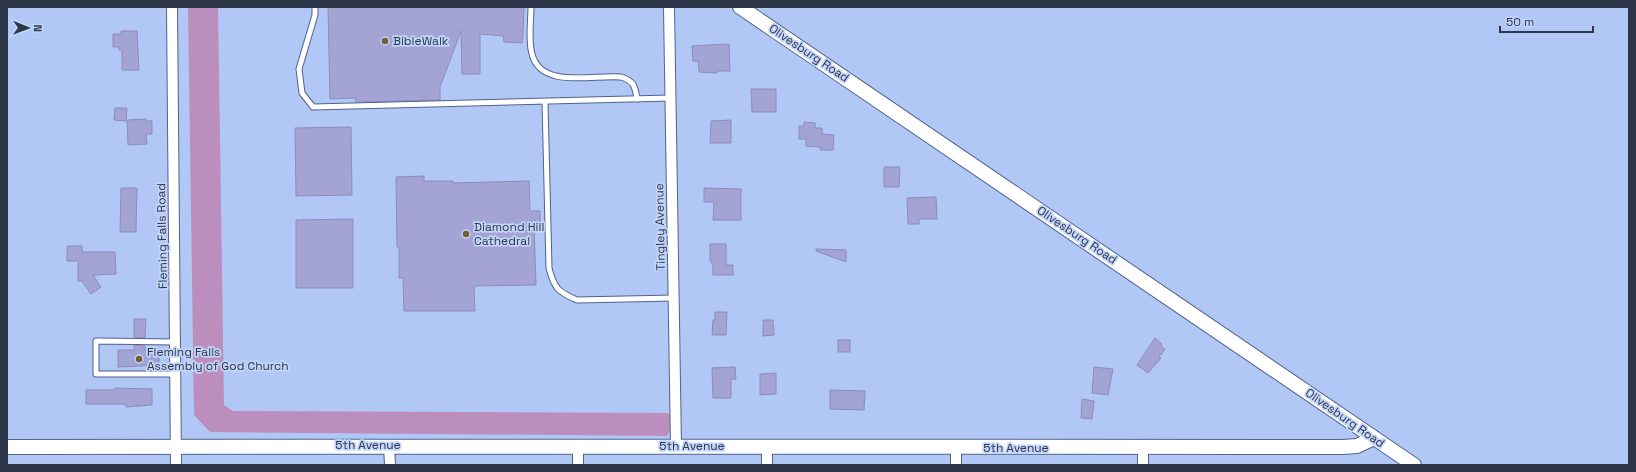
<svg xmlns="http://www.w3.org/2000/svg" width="1636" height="472" viewBox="0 0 1636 472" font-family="'Space Grotesk',sans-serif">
  <rect width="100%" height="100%" fill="#b1c7f6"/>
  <path fill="#bb8ebd" d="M188 7H218L224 405 233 411 668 413C673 419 671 430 667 436L210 432 194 415Z"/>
  <g fill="#a3a3d4" stroke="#8d8cbc">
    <path d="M328 7H524L523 37 522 43 504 42 503 36 480 34V74H462L461 31 440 87V100L356 102 355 98 330 99Z"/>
    <path d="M121 31H137L139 70H122V50H119V47H113V34H121Z"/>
    <path d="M729 44 730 71H717V73L699 72 698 61H693L692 46Z"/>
    <path d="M751 89H776V112H752Z"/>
    <path d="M115 108H127L126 121 114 120Z"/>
    <path d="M146 119V121H152V134H146L147 144 128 145 127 120Z"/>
    <path d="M731 120V143H710L711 121Z"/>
    <path d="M804 122 815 123V128H822V134L834 135 833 150H820V147L806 146V139H799V126H804Z"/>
    <path d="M351 127 352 195 296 196 295 128Z"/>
    <path d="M884 167H900L899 187H884Z"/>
    <path d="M424 176V181H453V183L529 181 530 211H540V222H534L536 285 474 286 475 311H404L403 278H399V247H397L396 177Z"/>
    <path d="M121 188H137L136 232H120Z"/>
    <path d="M704 188 741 189V220H713L714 202H704Z"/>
    <path d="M936 197 937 219H919V224H908L907 198Z"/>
    <path d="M353 219V288H296V220Z"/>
    <path d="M710 244H726V265H733V275H713V266L711 261H710Z"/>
    <path d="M67 246H82V252H115L116 274 93 275 101 287 91 294 82 281H78V261H67Z"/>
    <path d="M816 249 846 250V262L816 251Z"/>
    <path d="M715 312H727L726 335H712L713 320H715Z"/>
    <path d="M134 319H146L145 338 134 337Z"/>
    <path d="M763 320H773L774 335 763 336Z"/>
    <path d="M1155 338 1162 344 1161 346 1165 349 1159 357 1161 358 1148 373 1137 365Z"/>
    <rect x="838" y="340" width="12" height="12"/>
    <path d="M134 345 145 346V350L159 352V365L118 367V350H134Z"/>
    <path d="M735 367 736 379H731V398H713L712 368Z"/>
    <path d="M1094 367 1113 369 1108 395 1092 393Z"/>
    <path d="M776 373V394L760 395V374Z"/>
    <path d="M115 388 152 389V405L126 407V404H86V390H115Z"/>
    <path d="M830 390 865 391 864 410 830 409Z"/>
    <path d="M1082 399 1094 401 1092 419 1081 418Z"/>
  </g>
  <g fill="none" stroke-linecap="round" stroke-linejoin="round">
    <g stroke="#50638c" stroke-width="7">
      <g id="lane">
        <path d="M315 7V15L299 69 302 93 313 107 670 98"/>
        <path d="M531 7C531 21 528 40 532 54 541 90 595 74 621 77 634 81 635 86 637 99"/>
        <path d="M545 102 549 268C554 288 558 292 577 300L674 298"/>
        <path d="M175 342 96 341V374H176"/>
      </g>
    </g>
    <g stroke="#50638c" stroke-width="12">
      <g id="street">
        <path d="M172 7 176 465"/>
        <path d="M669 7 676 446"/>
        <path d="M389 445 390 465"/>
        <path d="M578 446V465"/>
        <path d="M956 448V465"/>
        <path d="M1143 448V465"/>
        <path d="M767 465V447"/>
      </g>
    </g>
    <g stroke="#50638c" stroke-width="16">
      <g id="secondary">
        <path d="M740 7 1414 465"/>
        <path d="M7 447C452 444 898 449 1343 447L1357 446 1374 438"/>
      </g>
    </g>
    <use href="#lane" stroke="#fff" stroke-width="5"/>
    <use href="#street" stroke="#fff" stroke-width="10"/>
    <use href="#secondary" stroke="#fff" stroke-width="14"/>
  </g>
  <g fill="#765f2f" stroke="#c2d4fa" stroke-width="1.5">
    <circle cx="385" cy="41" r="4"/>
    <circle cx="466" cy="234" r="4"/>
    <circle cx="139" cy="359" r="4"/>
  </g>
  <g text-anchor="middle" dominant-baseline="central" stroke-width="3.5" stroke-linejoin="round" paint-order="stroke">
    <g font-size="12" fill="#2e3749" stroke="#c2d4fa" text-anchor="start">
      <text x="393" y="41">BibleWalk</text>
      <text x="474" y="227">Diamond Hill<tspan x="474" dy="14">Cathedral</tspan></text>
      <text x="147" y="352">Fleming Falls<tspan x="147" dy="14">Assembly of God Church</tspan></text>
    </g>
    <g font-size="12" fill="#2e3749" stroke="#c2d4fa">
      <text transform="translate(809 53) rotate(34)">Olivesburg Road</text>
      <text transform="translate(660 227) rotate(-91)">Tingley Avenue</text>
      <text transform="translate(1077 235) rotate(34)">Olivesburg Road</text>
      <text transform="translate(162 236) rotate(-91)">Fleming Falls Road</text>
      <text transform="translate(1345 418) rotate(35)">Olivesburg Road</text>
      <text x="368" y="445">5th Avenue</text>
      <text x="692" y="446">5th Avenue</text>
      <text x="1016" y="448">5th Avenue</text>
    </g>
  </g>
  <rect width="1636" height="472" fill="none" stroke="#2e3749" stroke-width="16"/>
  <g transform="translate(28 28) rotate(91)" stroke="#c2d4fa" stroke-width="3" paint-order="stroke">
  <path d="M0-3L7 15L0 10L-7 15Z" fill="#2e3749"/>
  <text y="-6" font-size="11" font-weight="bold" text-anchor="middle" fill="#2e3749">N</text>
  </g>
  <path d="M1500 26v6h93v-6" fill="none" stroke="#2e3749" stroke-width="2"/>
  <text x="1506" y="26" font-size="12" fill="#2e3749" stroke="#c2d4fa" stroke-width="3" paint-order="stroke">50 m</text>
</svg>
